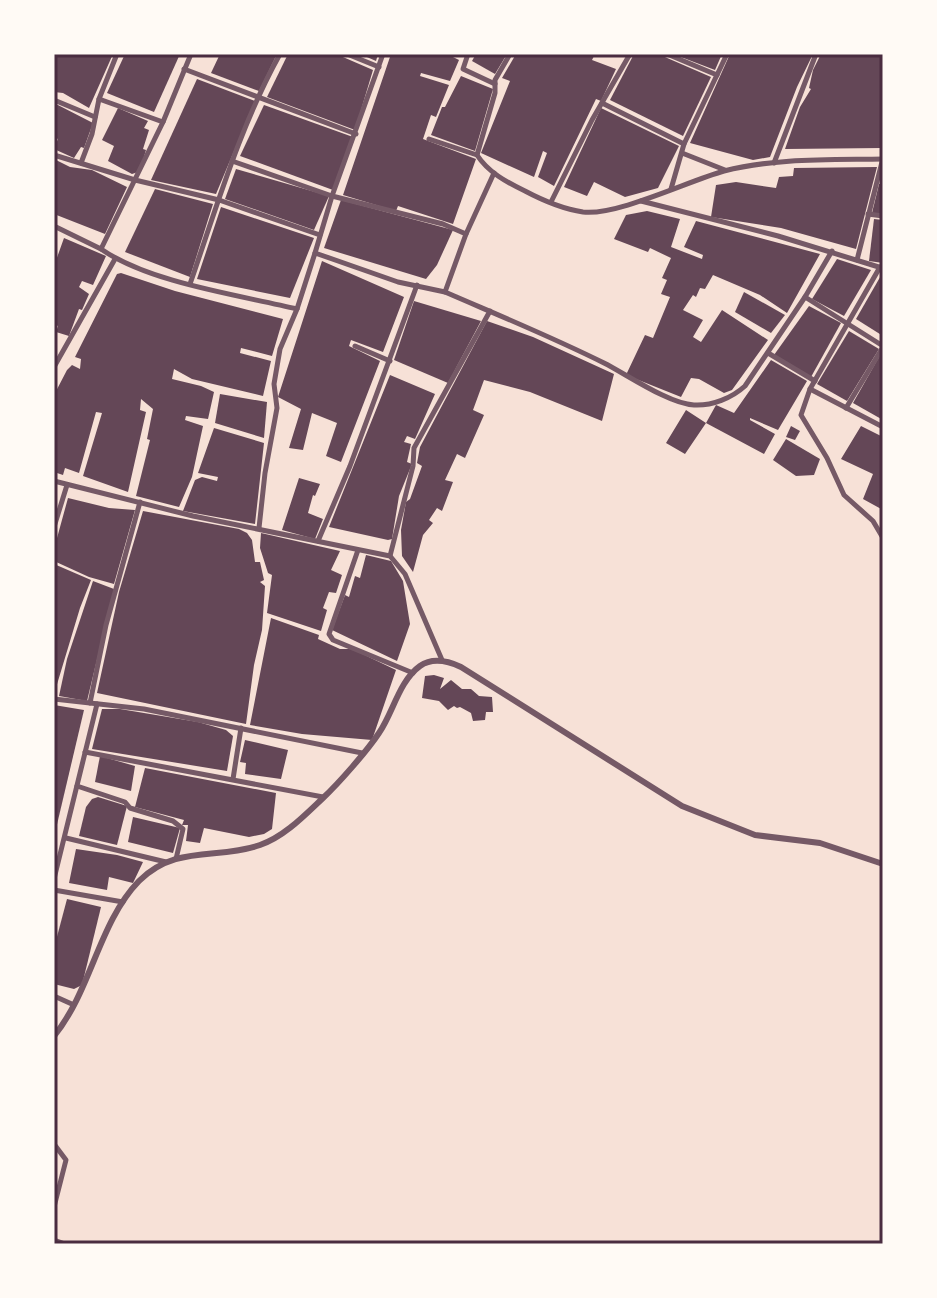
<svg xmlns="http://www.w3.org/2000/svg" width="937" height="1298" viewBox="0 0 937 1298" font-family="'Zilla Slab',serif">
  <rect width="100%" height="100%" fill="#f7e1d7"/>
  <g fill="#644757">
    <path d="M54 54H113L89 108 63 93 54 92Z"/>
    <path d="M125 54H180L154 112 107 93Z"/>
    <path d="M220 54H277L259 91 211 73Z"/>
    <path d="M288 54H336L373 70 355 130 267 97Z"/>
    <path d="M360 54H378L376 61Z"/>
    <path d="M391 54H452L451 56 459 60 450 81 421 73 420 76 449 85 436 117 431 115 423 139 476 159 453 224 398 206 396 211 343 195Z"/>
    <path d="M476 54H507L495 74 472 61Z"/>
    <path d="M516 54H595L592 60 616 69 601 101 596 99 554 186 538 177 547 153 543 151 534 177 481 153 510 81 502 78Z"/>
    <path d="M634 54H658L711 77 683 136 610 100Z"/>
    <path d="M673 54H722L715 70Z"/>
    <path d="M730 54H813L797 87 770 157 753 160 690 143Z"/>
    <path d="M821 54H883L882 148 785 149 800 107 811 89 809 88 813 70Z"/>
    <path d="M461 76 493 89 475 151 431 135 442 107H445Z"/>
    <path d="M197 79 255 101 216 194 151 180Z"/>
    <path d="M54 103 93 123 84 148 81 147 74 158 54 149 58 139 54 137Z"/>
    <path d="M264 105 353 137 333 190 240 156Z"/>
    <path d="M118 108 148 121 144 128 149 130 143 149 146 150 143 160 138 172 132 174 108 161 114 146 102 140Z"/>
    <path d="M601 108 679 146 658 188 625 197 594 182 587 196 564 187Z"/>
    <path d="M54 159 70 167 92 170 127 187 105 234 54 214Z"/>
    <path d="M877 167 856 249 781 228 711 217 716 185 736 182 776 188 779 177 793 176 794 168Z"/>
    <path d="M236 169 329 196 314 230 225 199Z"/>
    <path d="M879 184H883V214L872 213Z"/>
    <path d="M155 189 213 204 190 277 125 252Z"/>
    <path d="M341 200 453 230 437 265 426 279 324 248Z"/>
    <path d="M221 207 314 238 290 298 197 279Z"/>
    <path d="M647 211 680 219 671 247 702 259 703 255 684 247 696 221 820 254 787 313 760 295 713 275 705 289 700 288 696 297 693 295 683 310 703 320 693 337 701 342 722 310 768 340 732 390 724 393 699 379 691 378 681 397 626 375 645 335 653 338 670 297 661 294 667 280 662 278 671 258 650 248 648 252 614 239 626 215Z"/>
    <path d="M874 219 883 220V263L869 261Z"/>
    <path d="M64 238 106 256 93 285 82 281 79 287 89 294 82 310 79 309 69 336 56 332 58 326 54 324V266Z"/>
    <path d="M837 259 871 270 844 316 812 299Z"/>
    <path d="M322 261 404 297 383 352 351 340 349 346 380 361 341 462 326 456 337 423 312 413 303 450 289 448 301 409 278 397Z"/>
    <path d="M883 272V336L856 319Z"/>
    <path d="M121 273 175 291 283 319 272 356 241 348 240 353 271 361 263 396 192 379 174 369 172 379 201 386 214 392 208 419 186 416 185 420 203 426 192 477 179 507 136 496 150 440 147 439 153 409 141 399 140 410 146 412 128 492 83 476 102 413 96 412 79 473 65 468 63 475 54 472V395L67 370 72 365 80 369 81 359 75 357 117 274Z"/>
    <path d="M744 292 785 315 771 333 735 312Z"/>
    <path d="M414 301 481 321 448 383 394 360Z"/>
    <path d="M809 306 841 323 811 377 774 355Z"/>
    <path d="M487 321 533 337 614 374 602 421 530 392 484 380 473 410 484 415 465 458 457 454 445 480 453 482 442 511 437 508 429 520 433 523 423 535 413 572 402 556 401 530 406 502 410 499 422 466 417 463 420 447Z"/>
    <path d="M849 331 879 349 847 401 817 384Z"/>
    <path d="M883 350V420L853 403Z"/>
    <path d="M771 360 807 381 778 430 750 418V420L775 434 764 454 706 423 685 454 666 443 686 410 706 423 716 405 734 413Z"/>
    <path d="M390 375 435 394 415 439 407 436 404 442 411 444 407 462 412 464 399 496 392 539 388 540 329 527Z"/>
    <path d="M220 394 267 402 264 438 215 423Z"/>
    <path d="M791 426 800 431 795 440 786 437Z"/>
    <path d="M861 426 883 437V510L863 499 873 474 841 459Z"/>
    <path d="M214 428 264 443 255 524 183 511 195 480 202 477 217 481 218 477 198 473Z"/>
    <path d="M786 439 820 459 814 475 796 476 773 460Z"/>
    <path d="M299 478 320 484 315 496 313 495 308 513 323 519 315 539 282 530Z"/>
    <path d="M68 498 109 508 135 510 114 584 89 577 54 561V549Z"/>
    <path d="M143 511 239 529 247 533 252 540 255 562H260L264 580 260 582 265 586 262 630 254 665 246 724 97 693 119 592Z"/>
    <path d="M261 533 340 551 331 570 342 575 336 593 329 592 323 608 327 610 321 631 267 613 272 575 268 573 260 548Z"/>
    <path d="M366 555 391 561 403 581 410 624 397 661 332 630 345 595 349 597 355 576 360 578Z"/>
    <path d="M54 564 91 580 80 608 55 691Z"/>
    <path d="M93 581 114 589 87 701 59 696 67 659Z"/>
    <path d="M271 618 319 635 318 639 340 649H352L396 670 372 740 302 734 250 725Z"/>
    <path d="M434 675 444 678 440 689 451 680 462 689H471L479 696 492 697 493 712H486L485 720 473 721 471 713 460 707 457 708 454 706 448 710 439 701 422 698 425 676Z"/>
    <path d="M54 705 84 710 55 833H54Z"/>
    <path d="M102 709H120L198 722 226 730 233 736 227 771 92 749Z"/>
    <path d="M245 740 288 750 281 779 245 774 246 763 240 762Z"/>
    <path d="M100 756 135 766 131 791 95 782Z"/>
    <path d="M145 768 276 793 272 829 264 834 249 837 204 828 200 843 186 841 188 825H182L184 820 135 807Z"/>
    <path d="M98 797 127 806 117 845 79 836 86 807 92 799Z"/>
    <path d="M133 817 180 828 173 853 128 842Z"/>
    <path d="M76 849 117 855 143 862 133 883 109 877 107 890 69 883Z"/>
    <path d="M67 899 101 907 82 985 74 989 54 984V948Z"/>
  </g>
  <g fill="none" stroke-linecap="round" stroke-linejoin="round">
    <g stroke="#755966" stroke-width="5">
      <path d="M191 54 163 122 101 249C150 283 239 295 297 309L315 253 398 282 445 292 466 234 494 173"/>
      <path d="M347 54 379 67"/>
      <path d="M468 54 463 69 495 84"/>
      <path d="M510 54 495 80V93L477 155C488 172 506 182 525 191 542 200 563 209 583 212 617 216 688 181 724 171 774 158 831 160 883 159"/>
      <path d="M667 54 717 75"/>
      <path d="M184 69 356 134"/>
      <path d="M99 99 117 54"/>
      <path d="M54 100 95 117"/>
      <path d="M602 103 684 144"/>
      <path d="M429 139 477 155"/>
      <path d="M682 153 725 170"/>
      <path d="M54 155 135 180 219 200 320 235"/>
      <path d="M232 161 332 196 443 224 466 234"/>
      <path d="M81 163 92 134 99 99 163 122"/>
      <path d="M774 163 816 54"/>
      <path d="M671 189 684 144 727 54"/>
      <path d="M641 201 778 236 882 268"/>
      <path d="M551 202 592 120 630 54"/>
      <path d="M868 214 883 216"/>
      <path d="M54 226 101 249"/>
      <path d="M315 253 332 196 383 54"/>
      <path d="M857 260 883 158"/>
      <path d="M880 267 810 389 801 415 827 458 844 495 873 521 883 538"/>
      <path d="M190 284C217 206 240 126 280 54"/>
      <path d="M445 292C498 315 552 337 604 363 626 374 669 404 694 405 712 406 732 398 745 386L805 297 832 251"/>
      <path d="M805 297 883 346"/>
      <path d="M355 346 390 361"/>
      <path d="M768 353 815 381"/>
      <path d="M54 367 115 259"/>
      <path d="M810 389 883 427"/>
      <path d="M846 408 883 347"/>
      <path d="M54 481 193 516 390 556 405 574 442 660"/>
      <path d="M54 527 67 485"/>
      <path d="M259 528 265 473 277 408 274 384 280 349 297 309"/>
      <path d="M318 541 350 466 417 285"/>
      <path d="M358 550 329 634 333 640 413 673"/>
      <path d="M390 556 413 466 414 448 490 311"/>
      <path d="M54 699 144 709 362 753"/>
      <path d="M90 703 106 625 140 502"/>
      <path d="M85 752 323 797"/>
      <path d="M233 779 241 728"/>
      <path d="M77 786 125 802 130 808 173 821 183 829 176 859"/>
      <path d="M66 838 166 862"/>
      <path d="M54 879 97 704"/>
      <path d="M54 890 123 902"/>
      <path d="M54 996 74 1005"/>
      <path d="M54 1144 66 1160 54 1207"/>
      <path d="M54 1240 65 1244"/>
    </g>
    <path stroke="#755966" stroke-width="6" d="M54 1036C91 991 99 922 139 881 176 844 218 860 260 845 284 837 305 815 323 798 339 783 367 751 379 733 393 713 399 681 420 666 433 657 448 661 461 667L682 806 755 835 820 843 883 864"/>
  </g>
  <rect width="937" height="1298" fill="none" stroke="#fffaf5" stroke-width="112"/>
  <rect x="56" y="56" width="825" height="1186" fill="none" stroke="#4a2c40" stroke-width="3"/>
</svg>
